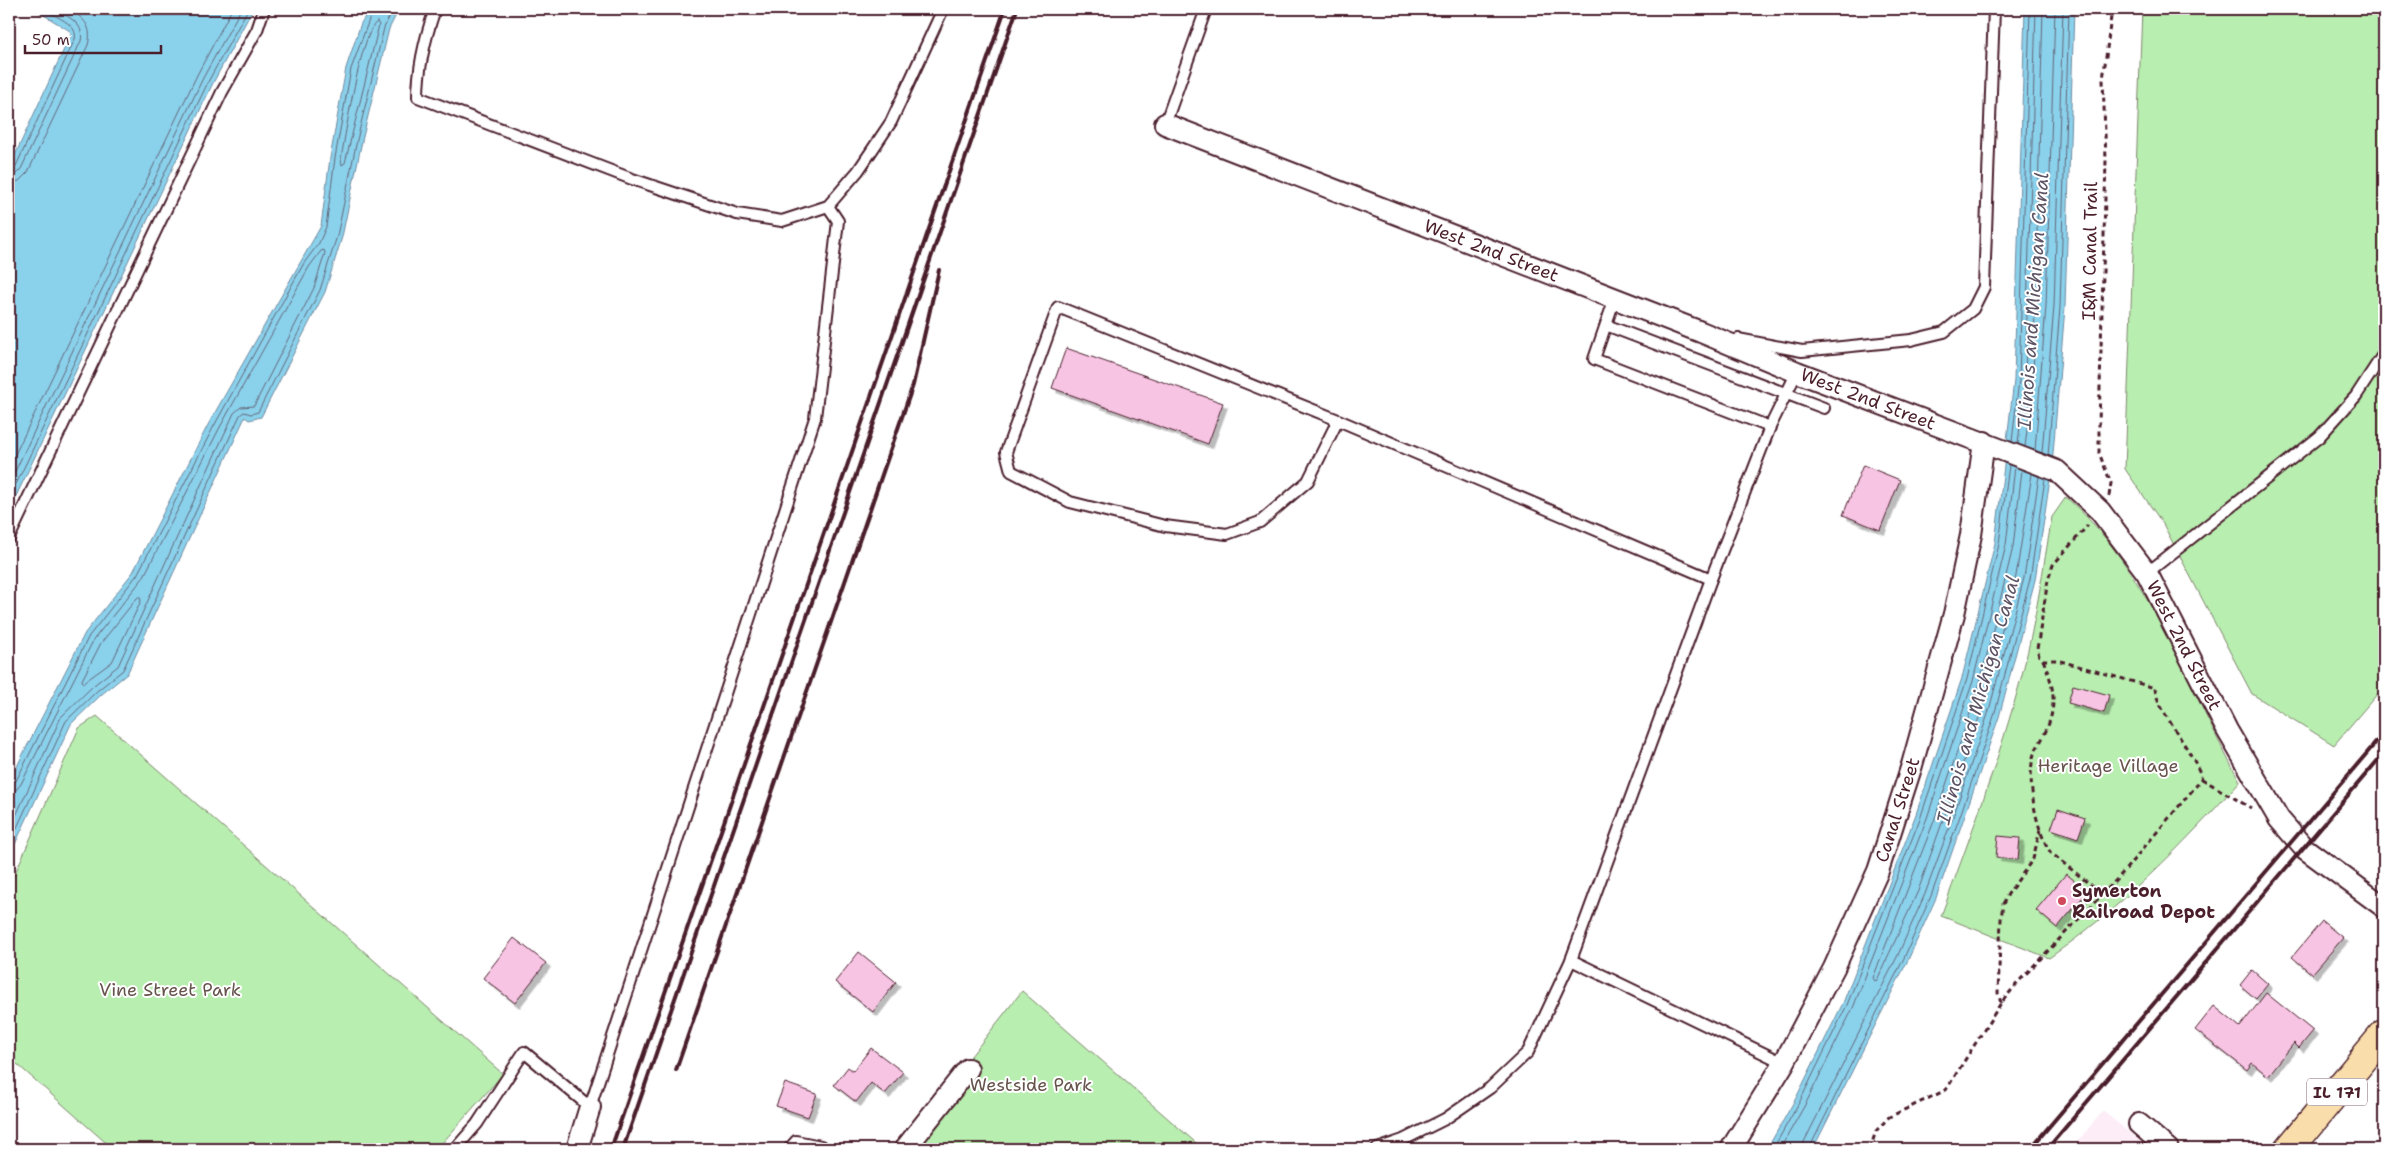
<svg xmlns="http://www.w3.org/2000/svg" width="2393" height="1158" viewBox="0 0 2393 1158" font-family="'Shantell Sans',sans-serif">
  <defs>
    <filter id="shadow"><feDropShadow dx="4.5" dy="4.5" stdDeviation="0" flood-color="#0004"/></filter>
  </defs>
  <rect width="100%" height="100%" fill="#fff"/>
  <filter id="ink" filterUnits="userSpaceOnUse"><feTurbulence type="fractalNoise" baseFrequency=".02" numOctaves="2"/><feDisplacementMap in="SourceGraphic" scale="10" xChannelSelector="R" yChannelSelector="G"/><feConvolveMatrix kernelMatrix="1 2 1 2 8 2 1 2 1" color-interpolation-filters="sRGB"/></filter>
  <g filter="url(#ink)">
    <path fill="#fdedf7" d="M2103 1111 2149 1149H2071Z"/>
    <g fill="#b8eeb0" stroke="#81866e">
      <path d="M2142 9H2384V686L2334 745 2252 694 2163 524 2125 469Z"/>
      <path d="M2066 497C2151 571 2185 685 2240 781 2182 846 2121 908 2049 958L1941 916C1971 835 2001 754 2023 671 2036 620 2043 568 2052 517Z"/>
      <path d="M97 716 503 1074 437 1149H113L9 1057V887L79 728Z"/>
      <path d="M1022 991 1203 1149H898Z"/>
    </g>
    <g fill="#8ad1ec" stroke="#708a9f">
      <path d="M34 9H253L213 83 9 511V168L71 34 70 31Z"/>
      <path d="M370 9H399L389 29 362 141 342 237 325 292 261 417 249 420 245 417 127 674 102 694 71 724 9 857V784L22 756 85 633 133 572 209 423 321 226 330 158 346 68 361 23Z"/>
      <path d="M2025 9H2074L2065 307 2052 466 2035 580 1999 717 1936 898 1908 960 1813 1149H1767L1796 1098 1843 1003 1916 814 1962 678 1995 543 2014 380Z"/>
    </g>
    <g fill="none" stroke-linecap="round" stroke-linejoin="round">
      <g stroke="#646678" stroke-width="1">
        <path d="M377 22 379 25 345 163 342 165 341 159C345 137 361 31 377 22Z"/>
        <path d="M9 169 16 166 75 39C79 24 54 16 43 9"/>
        <path d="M9 175 16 174 21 169 81 41C85 23 68 17 55 9"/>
        <path d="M9 183 19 181 28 172 88 45C93 27 84 18 69 9"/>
        <path d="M2012 442 2019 380 2030 9"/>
        <path d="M2018 444 2025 381 2036 9"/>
        <path d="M2025 447 2033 381 2043 9"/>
        <path d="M2035 451 2046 306 2055 9"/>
        <path d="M2042 453 2054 306 2063 9"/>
        <path d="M2048 456 2060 307 2069 9"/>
        <path d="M9 467 197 75 232 9"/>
        <path d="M2022 470 2013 547 1980 683 1934 821 1873 978 1875 981 1877 980 1918 891 1981 712 2016 576 2032 474"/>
        <path d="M9 484 203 78 241 9"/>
        <path d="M9 499 209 80 248 9"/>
        <path d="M140 597 141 601 112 662 83 683 82 680 101 643 137 598Z"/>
        <path d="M9 785 16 781 89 636 137 575 214 426 304 263 319 243 326 227 335 158 351 69 373 9"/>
        <path d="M9 791 16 790 21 784 94 639 143 578 219 429 309 267 321 251 324 250 325 253 314 288 254 406 241 407 234 413 118 666 94 685 61 717 9 831"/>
        <path d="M9 845 66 721 98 690 123 670 240 415 244 412 251 414 258 412 320 290 337 236 357 140 384 28 393 9"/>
        <path d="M1773 1149 1800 1101 1847 1005 1921 816 1967 679 1999 544 2009 465"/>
        <path d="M1780 1149 1806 1103 1853 1008 1927 818 1973 681 2006 545 2015 467"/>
        <path d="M1802 1149 1804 1142 1898 955 1925 894 1954 814 1988 714 2024 578 2039 476"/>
        <path d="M1809 1149 1904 958 1931 896 1960 816 1994 716 2030 579 2045 479"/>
      </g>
    </g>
    <g fill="#f7c4e4" stroke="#4a1f2b" filter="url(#shadow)">
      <path d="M1066 348 1223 403 1208 444 1052 388Z"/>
      <path d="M1863 465 1900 480 1880 530 1843 515Z"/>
      <path d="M2073 685 2109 695 2104 713 2068 703Z"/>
      <path d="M2058 809 2085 818 2078 838 2051 829Z"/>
      <path d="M1998 836 2020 838 2018 860 1996 857Z"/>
      <path d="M2066 874 2088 891 2057 928 2036 910Z"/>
      <path d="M2322 921 2343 938 2312 974 2292 957Z"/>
      <path d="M514 938 546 963 515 1003 483 978Z"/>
      <path d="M859 952 896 982 873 1012 835 982Z"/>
      <path d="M2252 970 2268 984 2256 999 2240 985Z"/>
      <path d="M2266 993 2313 1031 2299 1048 2294 1043 2268 1076 2252 1063 2247 1070 2195 1030 2214 1006 2240 1027Z"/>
      <path d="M871 1048 903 1072 885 1094 871 1083 856 1102 834 1085 848 1067 853 1071Z"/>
      <path d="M785 1083 817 1094 808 1117 776 1106Z"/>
    </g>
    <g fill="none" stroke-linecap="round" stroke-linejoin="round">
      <g stroke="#4a1f2b" stroke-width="14">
        <g id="service">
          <path d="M435 9C425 38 418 66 418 97L632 179 737 214 782 221 828 206 858 171 891 122 943 9"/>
          <path d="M1165 124 1206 9"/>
          <path d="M1615 298 1594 359 1770 427"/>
          <path d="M1606 325 1824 408"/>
          <path d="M1738 339 1802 351 1911 340 1944 332 1973 309 1984 287 1994 9"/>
          <path d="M1338 420 1308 481 1260 522 1227 534 1165 526 1070 502 1011 471 1006 452 1058 307 1338 420 1711 579"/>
          <path d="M9 538 222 92 257 30 264 9"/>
          <path d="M2147 573 2319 437 2356 396 2384 353"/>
          <path d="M1571 960 1784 1063"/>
          <path d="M455 1149 477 1124 524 1052 590 1107 815 418 838 221 828 206"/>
          <path d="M789 1149 796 1141 821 1146 823 1149"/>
          <path d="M1377 1149 1403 1140 1445 1119 1490 1088 1528 1052 1571 960 1711 579 1770 427 1797 372"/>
        </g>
      </g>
      <g stroke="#4a1f2b" stroke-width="24">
        <g id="minor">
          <path id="s1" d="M1165 124 1701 332 1797 372 2057 471 2100 511 2147 573 2227 730 2279 819 2304 848 2384 907"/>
          <path d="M2139 1124 2168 1149"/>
          <path d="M577 1149 590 1107"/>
          <path d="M905 1149 968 1069"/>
          <path id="s2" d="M1731 1149 1784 1063 1834 968 1878 871 1912 765 1954 614 1971 535 1984 442"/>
        </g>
      </g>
      <g stroke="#4a1f2b" stroke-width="31">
        <path id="primary" d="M2289 1149 2384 1034"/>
      </g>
      <g stroke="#4a1f2b" stroke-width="3" stroke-dasharray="5 4" stroke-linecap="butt">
        <path d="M2109 496 2111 483 2099 453V425L2106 160 2103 80 2112 9"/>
        <path d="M2043 660C2055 687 2057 707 2045 733 2042 740 2037 747 2034 754 2026 779 2036 832 2051 853L2102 894"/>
        <path d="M2202 779 2251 808"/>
        <path d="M2001 1003 1998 993 2001 919 2003 904 2008 894 2033 859 2040 830"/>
        <path d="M1870 1149 1876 1131 1889 1117 1946 1090 2001 1003 2020 980 2119 877 2202 779C2194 751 2156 710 2155 688L2057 660H2043L2039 656 2037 649 2048 580 2053 565 2088 525"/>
      </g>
      <use href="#service" stroke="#fff" stroke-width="10"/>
      <use href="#minor" stroke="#fff" stroke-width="20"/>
      <use href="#primary" stroke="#f9deab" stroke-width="28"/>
      <g stroke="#4a1f2b" stroke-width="4">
        <path d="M676 1070 913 385 939 270"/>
        <path d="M611 1149 1005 9"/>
        <path d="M623 1149 1017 9"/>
        <path d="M2030 1149 2384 733"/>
        <path d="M2047 1149 2384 753"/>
      </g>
    </g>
  </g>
  <circle fill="#d1495b" stroke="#fff" stroke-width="2" cx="2062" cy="901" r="5"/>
  <g text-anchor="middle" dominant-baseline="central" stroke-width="4" stroke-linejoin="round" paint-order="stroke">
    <rect fill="#fff" stroke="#80626b" stroke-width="1" x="2307" y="1078.5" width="60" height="27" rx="4"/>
    <g font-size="16" font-weight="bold" fill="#4a1f2b">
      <text x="2337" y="1092">IL 171</text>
    </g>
    <g font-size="18" fill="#4a1f2b" stroke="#fff">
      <text stroke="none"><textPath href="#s1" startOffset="350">West 2nd Street</textPath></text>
      <text transform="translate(2090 251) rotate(-89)">I&amp;M Canal Trail</text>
      <text stroke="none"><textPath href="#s1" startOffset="755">West 2nd Street</textPath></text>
      <text stroke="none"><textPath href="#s1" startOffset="1175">West 2nd Street</textPath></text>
      <text stroke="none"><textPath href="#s2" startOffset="379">Canal Street</textPath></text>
    </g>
    <g font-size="18" fill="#66534c" stroke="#fff">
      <text x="2108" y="766">Heritage Village</text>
      <text x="170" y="990">Vine Street Park</text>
      <text x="1031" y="1085">Westside Park</text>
    </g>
    <g font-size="18" font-weight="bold" fill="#4a1f2b" stroke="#fff" text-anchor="start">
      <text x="2072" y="891">Symerton<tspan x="2072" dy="21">Railroad Depot</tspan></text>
    </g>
    <g font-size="19" font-style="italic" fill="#5d5465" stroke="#fff">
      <text transform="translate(2033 301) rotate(-86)">Illinois and Michigan Canal</text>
      <text transform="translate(1978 700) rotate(-74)">Illinois and Michigan Canal</text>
    </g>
  </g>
  <rect width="2393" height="1158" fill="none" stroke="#fff" stroke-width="30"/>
  <rect x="15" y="15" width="2363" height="1128" fill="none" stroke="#4a1f2b" stroke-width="2" filter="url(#ink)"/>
  <path d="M25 45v8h136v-8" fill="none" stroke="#4a1f2b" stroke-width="2.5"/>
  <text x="32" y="45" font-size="15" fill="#4a1f2b" stroke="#ffffff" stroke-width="4" paint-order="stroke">50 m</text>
</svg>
